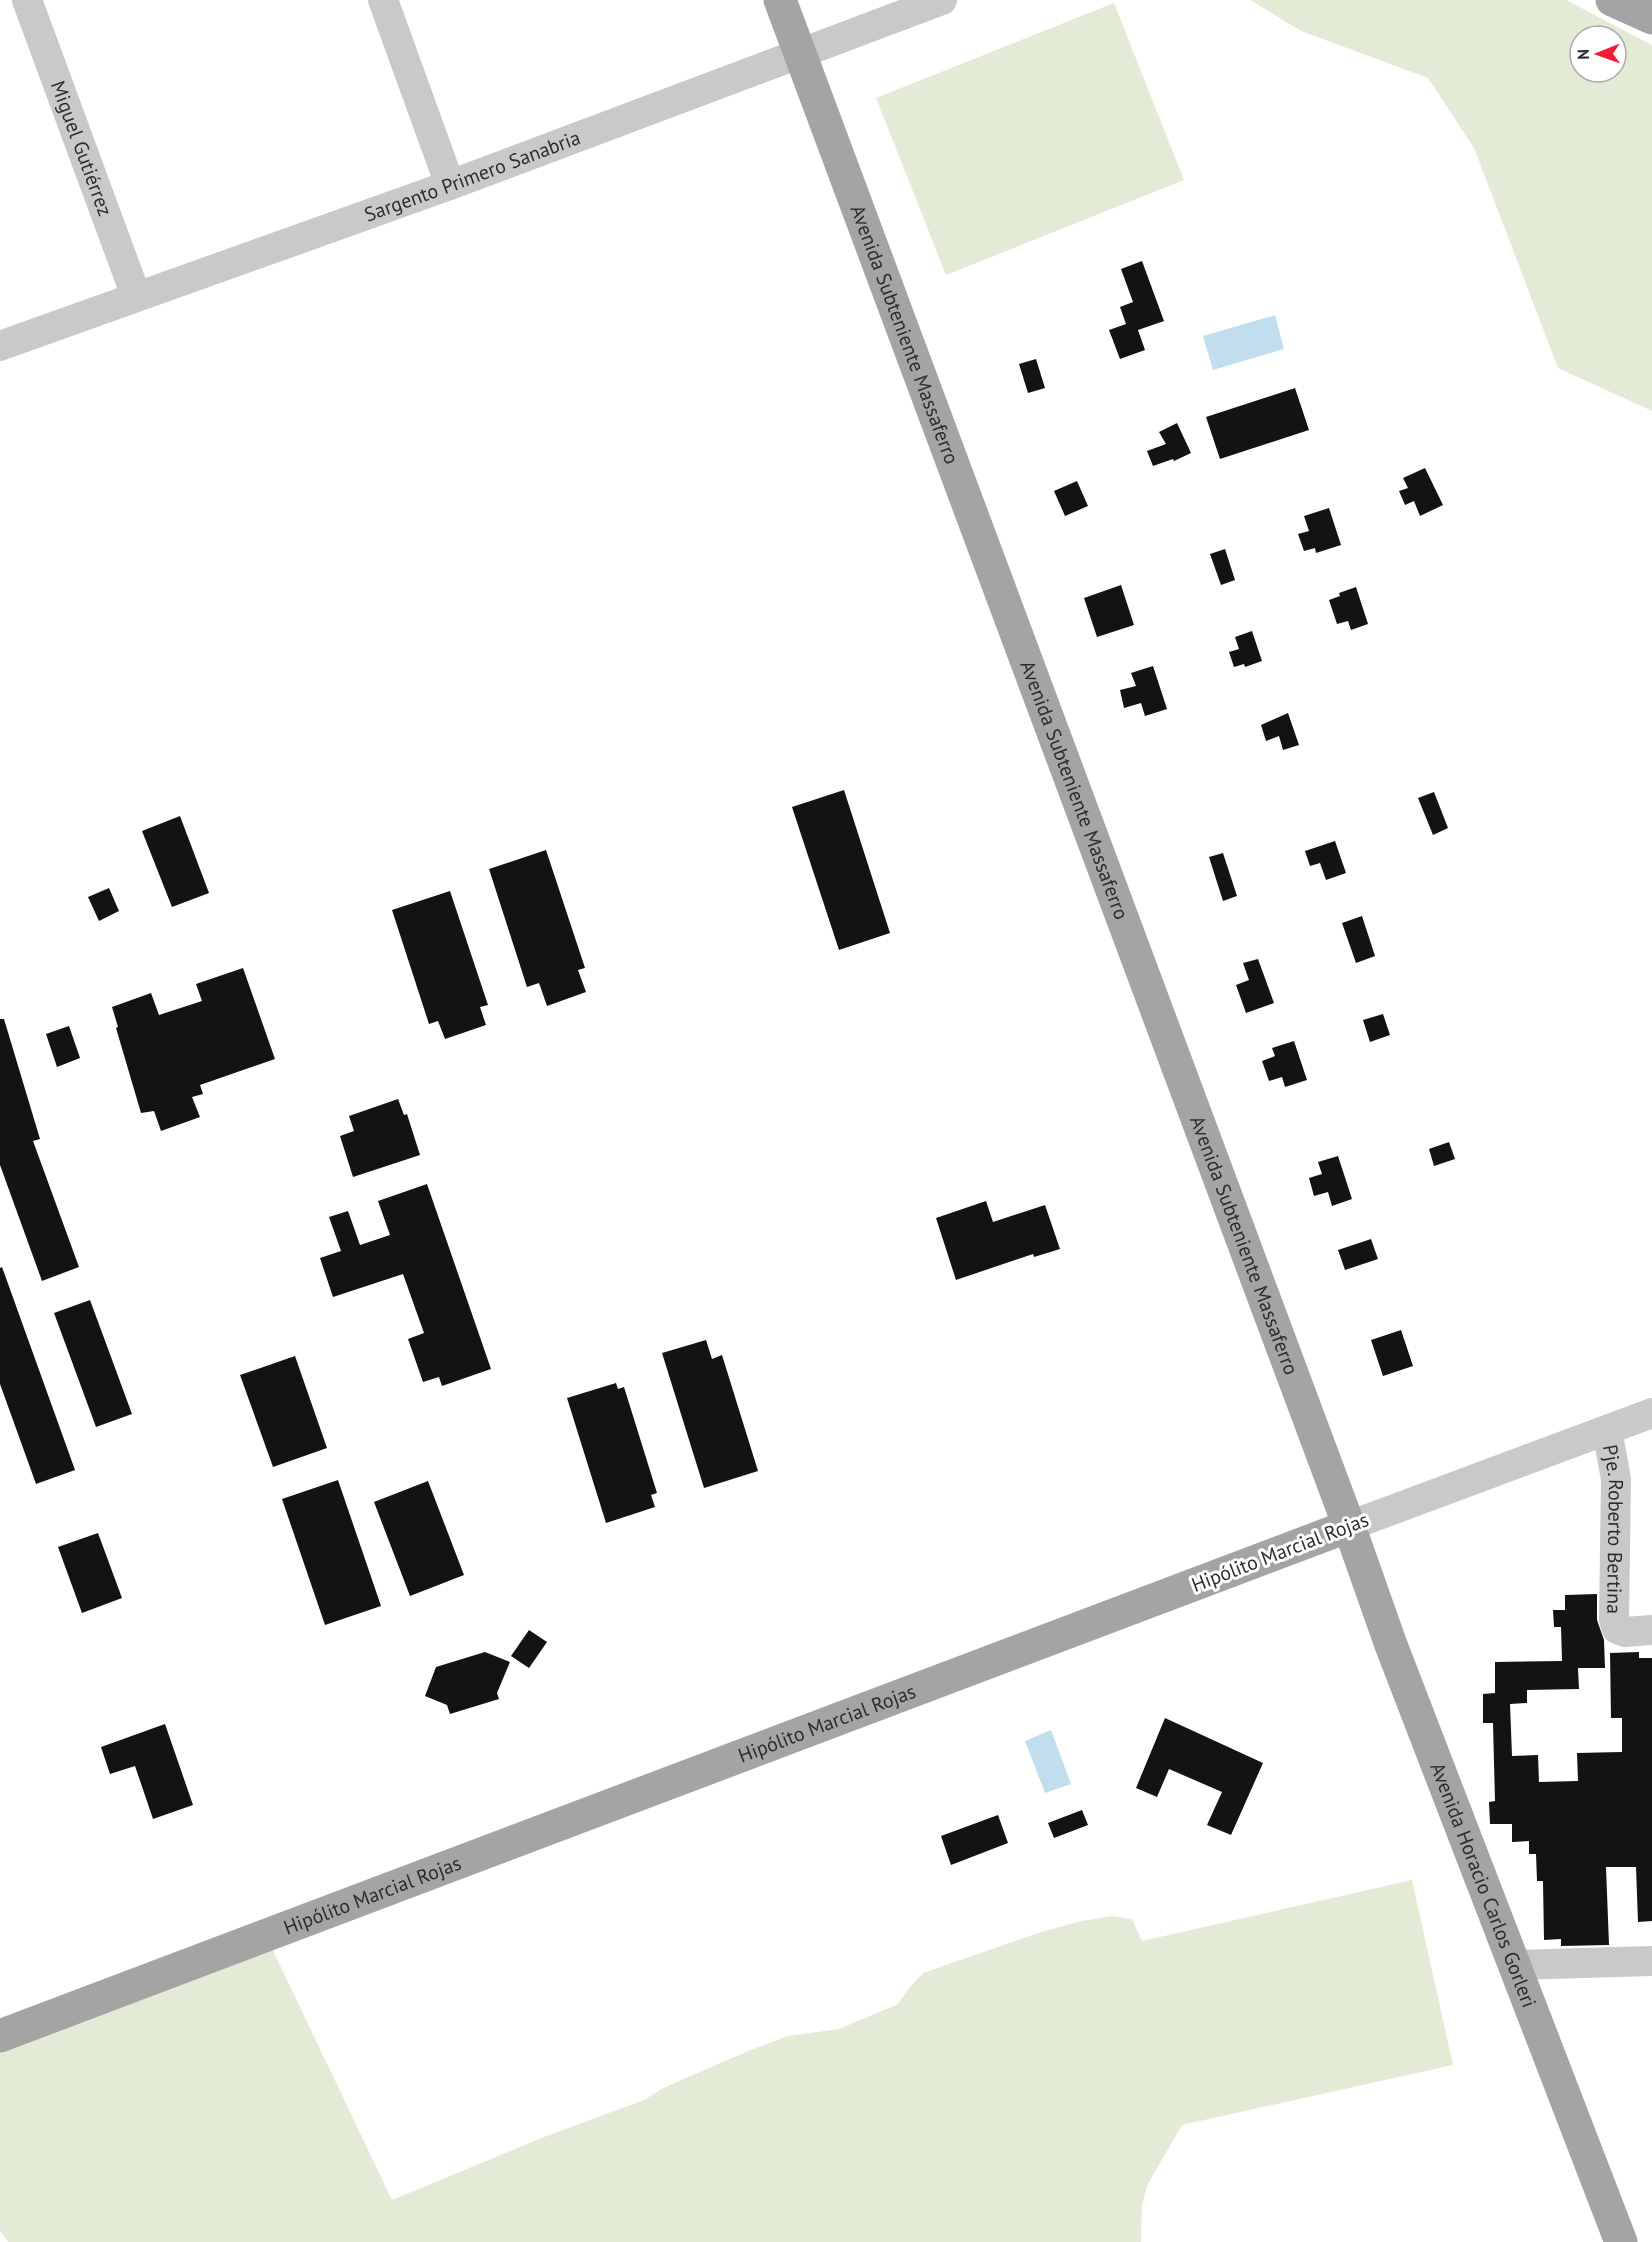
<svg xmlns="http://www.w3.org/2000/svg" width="1652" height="2242" viewBox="0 0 1652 2242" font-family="'PT Sans',sans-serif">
  <rect width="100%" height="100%" fill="#fff"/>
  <g fill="#e3ebd7" fill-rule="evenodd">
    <path d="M1250 0H1566L1652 45V411L1558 368 1474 148 1428 78 1301 31ZM1580 36H1616V72H1580Z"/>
    <path d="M1114 3 1184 180 946 275 876 98Z"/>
    <path d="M1412 1880 1453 2065 1182 2125 1148 2184 1142 2204 1141 2242H8L0 2231V2034L268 1940 392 2200 544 2137 644 2100 663 2088 748 2051 788 2036 839 2029 898 2004 909 1988 923 1973 1038 1933 1081 1921 1113 1916 1132 1919 1142 1941Z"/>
  </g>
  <g fill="#c1deee">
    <path d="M1275 315 1284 349 1213 370 1203 336Z"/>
    <path d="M1051 1730 1071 1784 1045 1793 1025 1741Z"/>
  </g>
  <g fill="#131313">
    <path d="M1142 261 1164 321 1138 330 1145 350 1120 359 1109 330 1126 324 1120 307 1133 302 1121 269Z"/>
    <path d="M1036 359 1045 388 1028 393 1019 364Z"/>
    <path d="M1295 388 1309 430 1220 459 1206 417Z"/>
    <path d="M1177 423 1191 453 1174 461 1173 459 1153 466 1147 451 1166 444 1159 432Z"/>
    <path d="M1425 468 1443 505 1420 516 1414 501 1405 505 1399 491 1408 488 1403 478Z"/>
    <path d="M1077 481 1088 506 1065 516 1054 491Z"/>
    <path d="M1329 508 1341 545 1316 553 1315 548 1304 551 1298 534 1309 531 1304 516Z"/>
    <path d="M1225 549 1235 580 1221 585 1210 554Z"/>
    <path d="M1121 585 1134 625 1097 637 1084 598Z"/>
    <path d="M1356 587 1368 624 1351 630 1348 621 1337 624 1329 600 1340 596 1339 593Z"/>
    <path d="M1252 631 1262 661 1245 667 1244 664 1234 667 1229 652 1239 649 1235 637Z"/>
    <path d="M1153 666 1167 709 1145 716 1141 703 1124 708 1120 690 1136 686 1131 673Z"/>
    <path d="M1288 713 1299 745 1283 750 1279 736 1266 741 1261 725Z"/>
    <path d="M844 790 890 933 839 950 792 807Z"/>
    <path d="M1434 792 1448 828 1433 835 1418 798Z"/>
    <path d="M180 816 209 893 172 907 142 831Z"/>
    <path d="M1335 841 1346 873 1326 880 1320 863 1310 866 1305 851Z"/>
    <path d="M546 850 585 968 578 970 586 992 547 1006 539 983 527 987 489 869Z"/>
    <path d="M1223 853 1237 896 1223 901 1209 857Z"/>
    <path d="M109 888 119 911 99 921 88 897Z"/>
    <path d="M450 891 488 1005 480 1007 486 1025 445 1039 438 1021 429 1024 392 910Z"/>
    <path d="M1362 916 1375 956 1356 963 1342 923Z"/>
    <path d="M1258 959 1274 1003 1246 1013 1236 985 1249 980 1243 963Z"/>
    <path d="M243 968 275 1059 200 1085 203 1094 192 1097 200 1117 161 1131 154 1111 141 1113 116 1028 118 1027 112 1007 151 993 159 1015 202 1001 196 984Z"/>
    <path d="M1383 1014 1390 1035 1370 1042 1363 1020Z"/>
    <path d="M0 1019H4L40 1139 33 1141 79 1267 42 1281 0 1165Z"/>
    <path d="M69 1026 80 1058 57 1067 46 1034Z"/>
    <path d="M1294 1041 1307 1080 1285 1087 1282 1077 1269 1081 1262 1061 1275 1056 1272 1048Z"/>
    <path d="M398 1099 404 1115 407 1114 420 1155 353 1177 340 1136 354 1131 349 1116Z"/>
    <path d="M1449 1142 1455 1159 1434 1166 1429 1149Z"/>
    <path d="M1338 1156 1352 1199 1332 1206 1328 1192 1314 1196 1309 1178 1322 1174 1318 1162Z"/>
    <path d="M427 1184 491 1369 442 1386 439 1377 423 1382 408 1339 424 1333 403 1274 333 1297 320 1258 341 1251 329 1217 348 1211 360 1245 390 1235 378 1201Z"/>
    <path d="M986 1201 993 1222 1045 1205 1060 1249 1034 1257 1033 1254 956 1280 936 1218Z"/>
    <path d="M1371 1239 1378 1259 1345 1270 1338 1250Z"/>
    <path d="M2 1267 75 1470 36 1484 0 1384V1268Z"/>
    <path d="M90 1300 132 1414 96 1427 54 1313Z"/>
    <path d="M1401 1330 1413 1366 1383 1376 1371 1340Z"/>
    <path d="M706 1340 712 1359 722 1355 758 1471 704 1488 662 1353Z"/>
    <path d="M295 1356 327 1448 273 1467 240 1375Z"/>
    <path d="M616 1383 618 1389 624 1387 657 1493 651 1495 655 1507 606 1523 567 1398Z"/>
    <path d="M338 1480 381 1606 325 1625 282 1499Z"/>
    <path d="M428 1481 464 1575 410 1596 374 1502Z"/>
    <path d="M98 1533 122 1598 82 1613 58 1547Z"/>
    <path d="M1597 1594V1620L1604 1640 1605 1668H1578L1579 1689 1527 1690V1703L1510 1704 1512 1756 1538 1755 1539 1782 1578 1781 1577 1753 1622 1752V1718H1611L1610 1653 1639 1652V1658H1652V1921L1638 1922 1636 1867H1606L1609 1945 1561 1946V1939L1544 1940 1543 1881H1537L1536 1854H1529V1841L1512 1842V1824H1490L1489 1802 1495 1801 1493 1723H1483V1694L1495 1693V1662L1562 1661 1561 1627H1554L1553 1610H1565V1595Z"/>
    <path d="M529 1630 547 1642 529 1668 511 1656Z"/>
    <path d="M485 1652 510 1662 497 1693 499 1699 450 1714 447 1705 425 1696 436 1667Z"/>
    <path d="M1165 1718 1263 1763 1231 1835 1207 1825 1222 1792 1169 1769 1157 1797 1136 1788Z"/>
    <path d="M165 1724 193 1805 153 1819 135 1766 110 1774 101 1747Z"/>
    <path d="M1082 1810 1088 1825 1054 1838 1048 1823Z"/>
    <path d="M998 1815 1008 1843 951 1865 941 1836Z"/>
  </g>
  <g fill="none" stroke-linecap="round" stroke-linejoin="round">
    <g stroke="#c9c9c9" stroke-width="30">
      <path id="s1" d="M27 0 136 296"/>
      <path d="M383 0 450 185"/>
      <path id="s2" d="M0 346 450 185 942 0"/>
      <path id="s3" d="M1607 1430 1616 1479 1614 1620 1617 1629 1625 1632 1652 1630"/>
      <path d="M1349 1526 1652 1413"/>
      <path d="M1514 1965 1652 1961"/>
    </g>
    <g stroke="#a4a4a4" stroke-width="33">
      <path id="s4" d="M780 0 1349 1526 1391 1645 1621 2242"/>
      <path d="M1612 0 1652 18"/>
      <path id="s5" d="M0 2036 1349 1526"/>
    </g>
  </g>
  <g text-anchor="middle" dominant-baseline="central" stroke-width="6" stroke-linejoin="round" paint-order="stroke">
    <g font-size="20" fill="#2c2c2c" stroke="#fff">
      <text stroke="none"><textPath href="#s1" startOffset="158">Miguel Gutiérrez</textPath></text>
      <text stroke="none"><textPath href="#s2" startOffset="502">Sargento Primero Sanabria</textPath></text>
      <text stroke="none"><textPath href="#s4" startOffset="357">Avenida Subteniente Massaferro</textPath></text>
      <text stroke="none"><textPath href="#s4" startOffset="843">Avenida Subteniente Massaferro</textPath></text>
      <text stroke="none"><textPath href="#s4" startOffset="1329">Avenida Subteniente Massaferro</textPath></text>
      <text stroke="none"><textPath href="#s3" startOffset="100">Pje. Roberto Bertina</textPath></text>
      <text transform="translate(1280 1552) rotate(-21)">Hipólito Marcial Rojas</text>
      <text stroke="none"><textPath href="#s5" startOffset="884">Hipólito Marcial Rojas</textPath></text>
      <text stroke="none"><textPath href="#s4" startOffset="2012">Avenida Horacio Carlos Gorleri</textPath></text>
      <text stroke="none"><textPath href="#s5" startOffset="398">Hipólito Marcial Rojas</textPath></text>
    </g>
  </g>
  <g transform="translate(1598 54) rotate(269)"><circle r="28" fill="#ffffff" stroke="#ababab" stroke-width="1.5"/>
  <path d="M0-4.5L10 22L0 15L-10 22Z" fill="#f51c36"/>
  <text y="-9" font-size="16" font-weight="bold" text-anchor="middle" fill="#2c2c2c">N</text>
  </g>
</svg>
